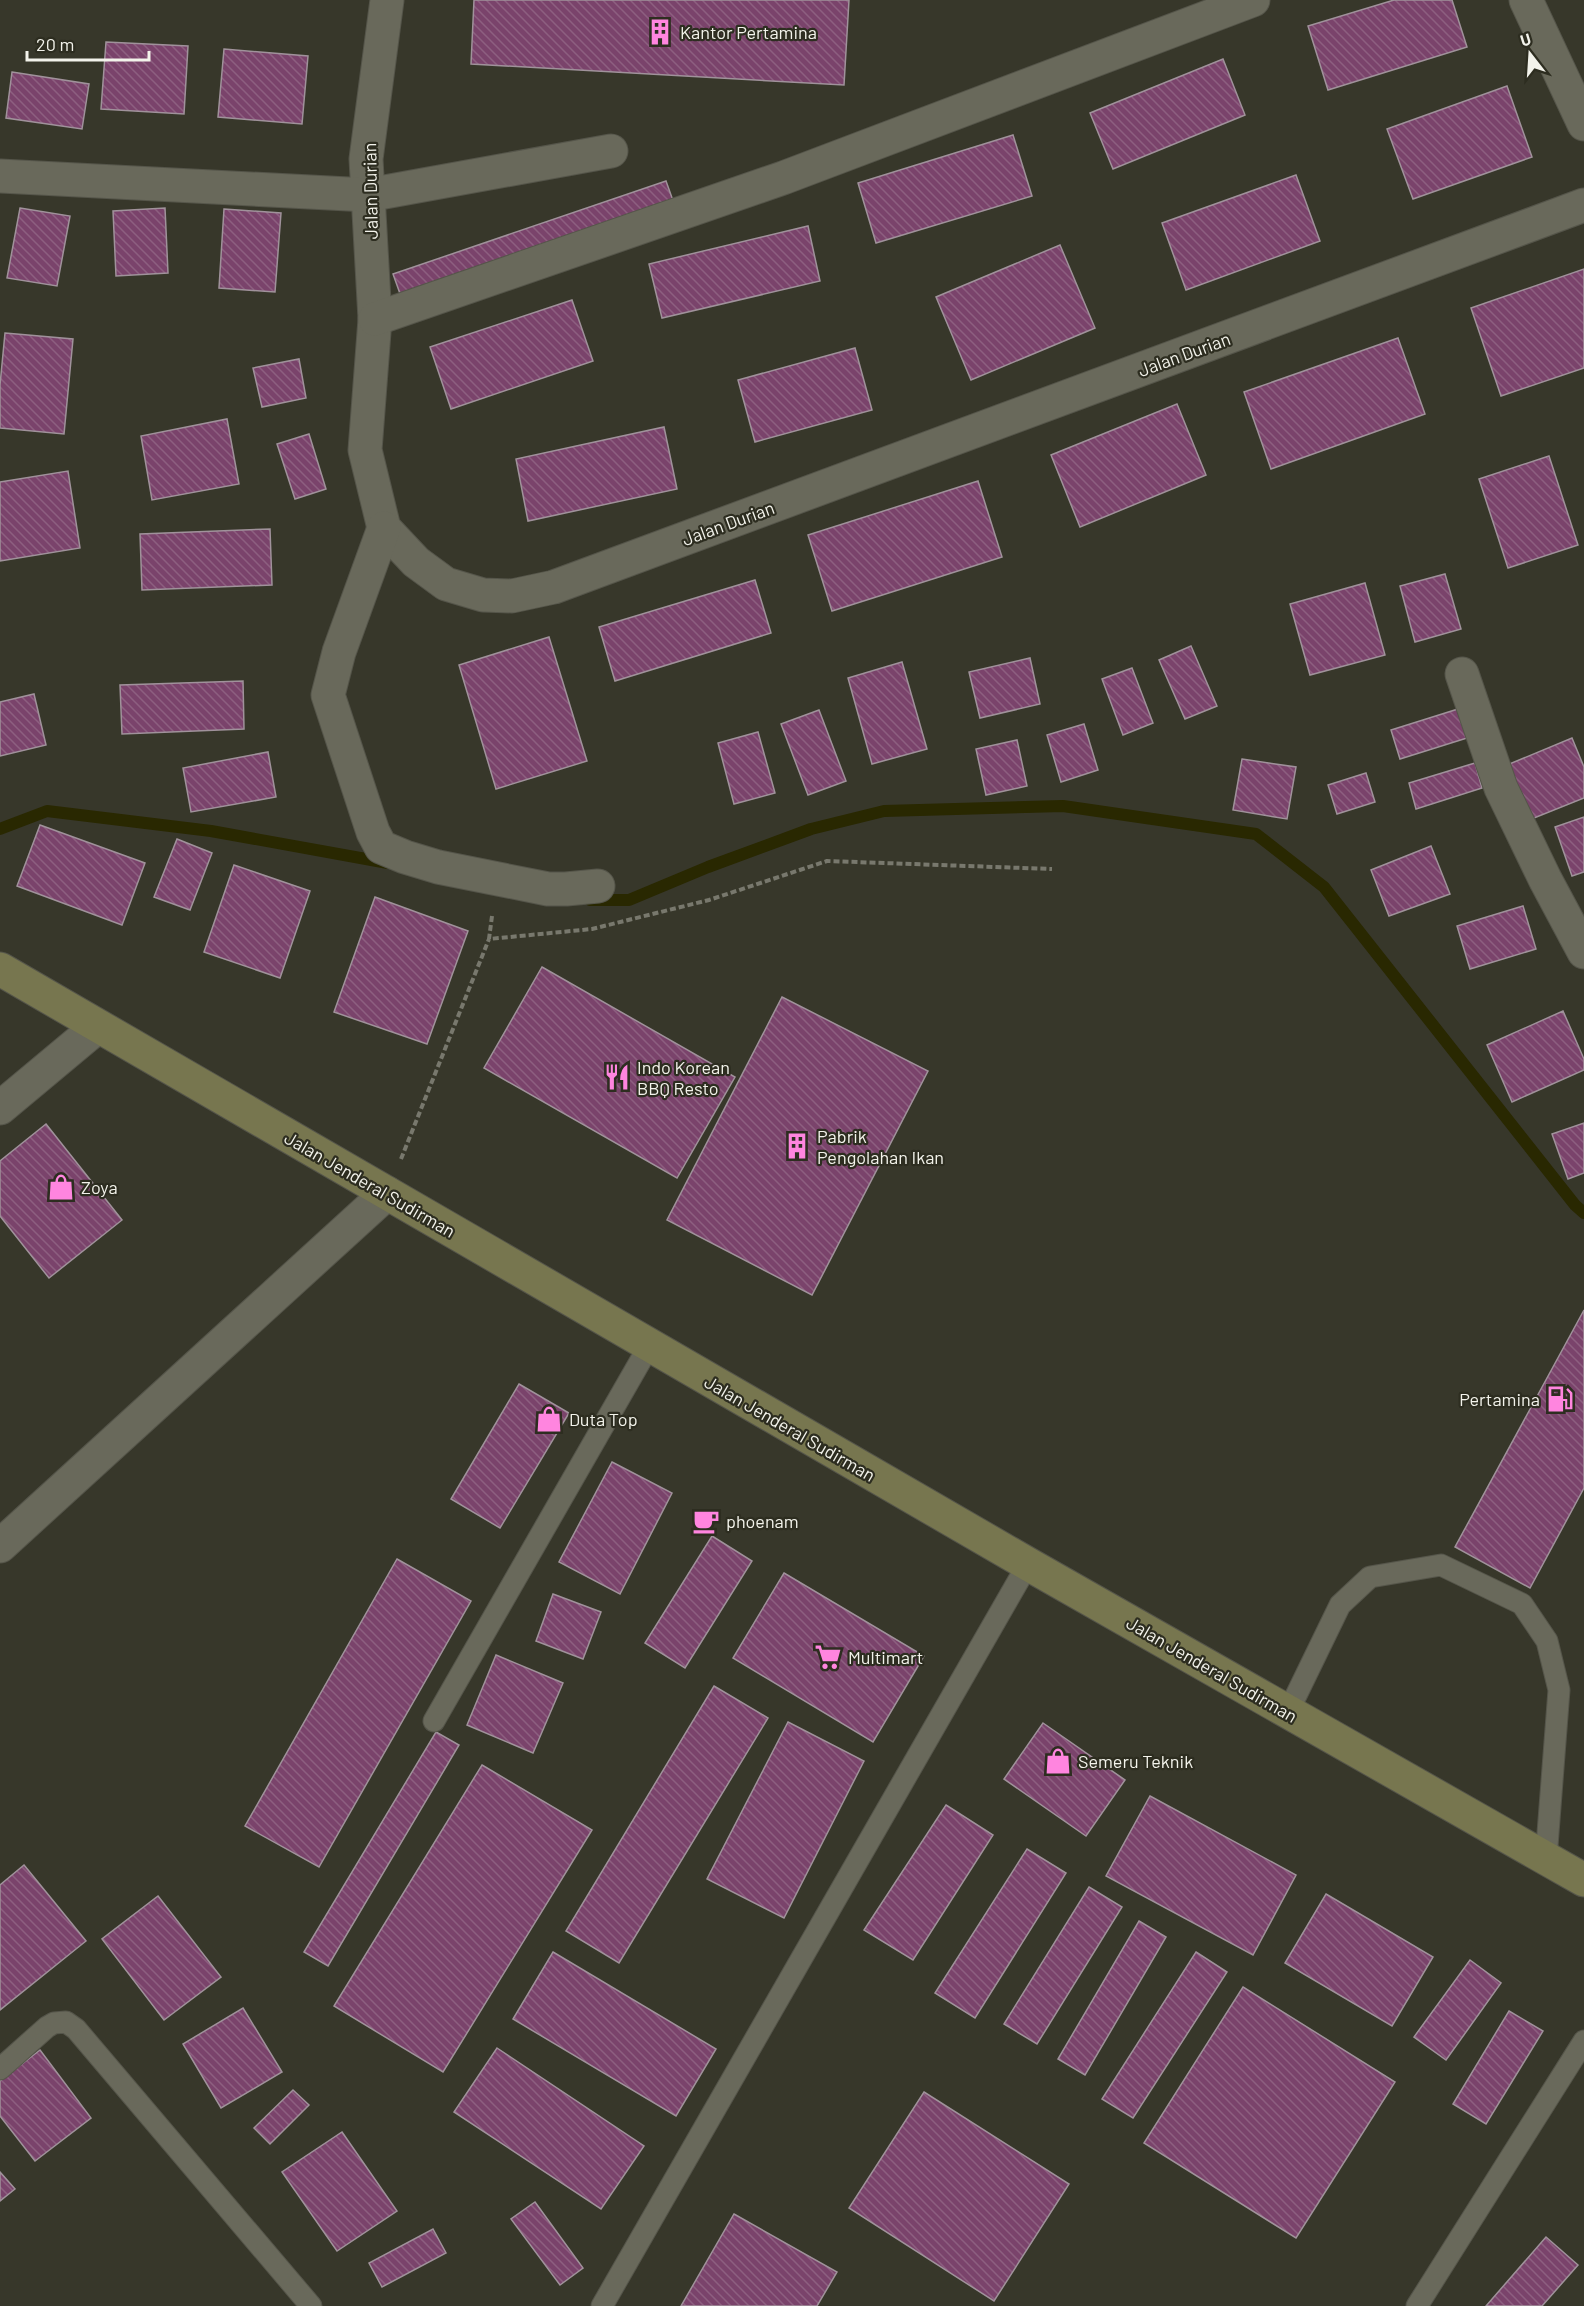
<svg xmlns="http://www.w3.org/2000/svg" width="1584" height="2306" viewBox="0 0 1584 2306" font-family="Barlow,sans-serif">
  <defs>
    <pattern id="building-back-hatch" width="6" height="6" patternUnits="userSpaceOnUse" patternTransform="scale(1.5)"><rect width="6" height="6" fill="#7a436b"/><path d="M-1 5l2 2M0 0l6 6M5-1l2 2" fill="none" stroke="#8d5f80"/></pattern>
  </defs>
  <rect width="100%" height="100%" fill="#37372a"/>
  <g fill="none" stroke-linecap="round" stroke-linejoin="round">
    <g stroke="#292801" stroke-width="12">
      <path d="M0 829 47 811 211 831 388 863"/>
      <path d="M590 900H629L708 867 811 829 884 811 1063 806 1256 834 1324 887 1575 1205 1584 1213"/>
    </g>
  </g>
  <g fill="url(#building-back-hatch)" stroke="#a0929b" stroke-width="1.5">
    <path d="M474 0H849L844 85 471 64Z"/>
    <path d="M1394 0H1452L1467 47 1328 90 1308 26Z"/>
    <path d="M106 42 188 46 184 114 101 109Z"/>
    <path d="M224 49 308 56 302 124 218 117Z"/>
    <path d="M1223 59 1245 115 1113 169 1090 113Z"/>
    <path d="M12 72 89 84 82 129 6 118Z"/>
    <path d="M1507 86 1532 157 1413 199 1387 129Z"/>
    <path d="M1013 135 1032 196 876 243 858 183Z"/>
    <path d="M1296 175 1320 241 1186 290 1162 223Z"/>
    <path d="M666 181 676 209 403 302 393 274Z"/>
    <path d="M20 208 70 216 57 286 7 278Z"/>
    <path d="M165 208 168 273 116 276 113 211Z"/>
    <path d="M224 209 281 213 275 292 219 288Z"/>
    <path d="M808 226 820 281 662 318 649 264Z"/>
    <path d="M1060 245 1095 328 971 380 936 297Z"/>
    <path d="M1584 269V368L1501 396 1471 308Z"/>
    <path d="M572 300 593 361 451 409 430 347Z"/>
    <path d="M5 333 73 339 64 434 0 428V385Z"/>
    <path d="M1398 338 1425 414 1271 469 1244 392Z"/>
    <path d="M855 348 872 410 755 442 738 380Z"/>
    <path d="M299 359 306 398 262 407 253 368Z"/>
    <path d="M1177 404 1206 475 1080 527 1051 455Z"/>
    <path d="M227 419 239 484 152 500 141 436Z"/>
    <path d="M664 427 677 489 528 521 516 459Z"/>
    <path d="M309 434 326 489 295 499 277 444Z"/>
    <path d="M1549 456 1578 545 1508 568 1479 479Z"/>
    <path d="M68 471 80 548 0 561V482Z"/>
    <path d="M978 481 1002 557 832 611 808 535Z"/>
    <path d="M270 529 272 585 142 590 140 534Z"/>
    <path d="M1445 574 1461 629 1415 642 1400 586Z"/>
    <path d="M755 580 771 633 615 681 599 627Z"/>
    <path d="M1365 583 1385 655 1310 675 1290 604Z"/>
    <path d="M549 637 587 761 496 789 459 665Z"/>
    <path d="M1191 646 1217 706 1185 719 1159 660Z"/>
    <path d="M1030 658 1040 704 980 718 969 672Z"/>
    <path d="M902 662 927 749 872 764 848 678Z"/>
    <path d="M1132 668 1153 723 1123 735 1102 679Z"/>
    <path d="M243 681 244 729 122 734 120 685Z"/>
    <path d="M34 694 46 745 0 756V702Z"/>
    <path d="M1458 709 1467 738 1400 759 1391 730Z"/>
    <path d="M819 710 846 781 808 795 781 724Z"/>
    <path d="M1084 724 1098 770 1061 782 1047 735Z"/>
    <path d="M758 732 775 793 734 804 718 743Z"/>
    <path d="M1572 738 1584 767V798L1529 820 1507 765Z"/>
    <path d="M1017 740 1027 786 986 795 976 749Z"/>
    <path d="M268 752 276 797 191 812 183 768Z"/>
    <path d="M1242 759 1296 767 1287 819 1233 810Z"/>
    <path d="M1475 763 1482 788 1416 809 1409 783Z"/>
    <path d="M1366 773 1375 802 1337 814 1328 785Z"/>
    <path d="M1584 817V872L1572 876 1555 827Z"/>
    <path d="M40 825 145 863 122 925 17 886Z"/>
    <path d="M177 839 212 853 190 910 154 897Z"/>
    <path d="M1431 846 1450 894 1389 916 1371 870Z"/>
    <path d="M234 865 310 891 280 978 204 952Z"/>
    <path d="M375 897 468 931 427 1044 334 1012Z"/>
    <path d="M1523 906 1536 949 1470 969 1457 926Z"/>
    <path d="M542 967 735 1077 677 1178 484 1068Z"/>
    <path d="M782 997 928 1071 812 1295 667 1220Z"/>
    <path d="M1563 1011 1584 1059V1070L1512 1102 1487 1045Z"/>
    <path d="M1584 1123V1173L1568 1179 1552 1134Z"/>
    <path d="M46 1124 122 1220 49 1278 0 1216V1161Z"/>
    <path d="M1584 1310V1488L1530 1588 1455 1547Z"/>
    <path d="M519 1384 569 1413 500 1528 451 1499Z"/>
    <path d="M612 1462 672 1493 620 1594 559 1562Z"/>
    <path d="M712 1536 752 1561 685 1668 645 1643Z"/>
    <path d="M397 1559 471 1601 319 1867 245 1826Z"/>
    <path d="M784 1573 924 1656 873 1742 733 1658Z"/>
    <path d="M553 1594 601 1612 583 1659 536 1641Z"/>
    <path d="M496 1655 563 1683 533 1753 467 1725Z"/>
    <path d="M714 1686 768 1718 619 1963 566 1931Z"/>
    <path d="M788 1722 864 1761 784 1918 707 1879Z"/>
    <path d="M1043 1723 1125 1780 1086 1836 1004 1779Z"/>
    <path d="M436 1732 459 1745 328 1966 304 1952Z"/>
    <path d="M482 1765 592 1830 443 2072 334 2006Z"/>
    <path d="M1150 1796 1296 1875 1253 1955 1106 1876Z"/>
    <path d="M946 1805 993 1835 913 1960 864 1930Z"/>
    <path d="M1027 1849 1066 1873 975 2018 935 1993Z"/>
    <path d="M24 1865 86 1941 0 2010V1885Z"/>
    <path d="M1089 1887 1122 1907 1037 2044 1004 2024Z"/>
    <path d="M1326 1894 1433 1957 1392 2026 1285 1963Z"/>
    <path d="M158 1896 221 1977 164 2020 102 1939Z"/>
    <path d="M1139 1921 1166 1937 1085 2075 1058 2059Z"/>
    <path d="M553 1952 716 2049 676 2116 513 2019Z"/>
    <path d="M1196 1952 1227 1972 1133 2118 1102 2099Z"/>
    <path d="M1470 1960 1501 1983 1446 2060 1414 2037Z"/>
    <path d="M1243 1987 1395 2082 1296 2238 1144 2143Z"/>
    <path d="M243 2008 282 2072 221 2108 183 2044Z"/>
    <path d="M1509 2011 1543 2031 1486 2124 1453 2104Z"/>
    <path d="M497 2048 644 2146 601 2209 454 2112Z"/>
    <path d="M40 2050 91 2118 35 2161 0 2116V2081Z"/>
    <path d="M293 2090 309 2105 270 2144 254 2128Z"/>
    <path d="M924 2092 1069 2184 994 2301 849 2208Z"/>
    <path d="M342 2132 397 2211 337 2251 282 2172Z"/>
    <path d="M0 2172 15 2189 0 2201Z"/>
    <path d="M535 2202 583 2268 560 2285 511 2219Z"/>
    <path d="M734 2214 837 2272 817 2306H681Z"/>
    <path d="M433 2229 446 2253 382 2287 369 2263Z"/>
    <path d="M1546 2237 1578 2265 1542 2306H1486Z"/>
  </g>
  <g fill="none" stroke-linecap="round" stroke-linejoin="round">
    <g stroke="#55554a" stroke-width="23">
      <g id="service">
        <path d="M1288 1712 1340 1605 1370 1577 1441 1565 1522 1604 1547 1641 1559 1690 1546 1859"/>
        <path d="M434 1721 649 1346"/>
        <path d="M0 2069 47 2027 54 2023 66 2022 76 2029 311 2306"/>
        <path d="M602 2306 1028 1564"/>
        <path d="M1417 2306 1584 2041"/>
      </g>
    </g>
    <g stroke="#55554a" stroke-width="35">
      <g id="minor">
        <path d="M387 0 366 159 375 319 365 450 384 528 416 562 446 584 483 595 512 596 554 587 1584 205"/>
        <path d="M1526 0 1584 124"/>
        <path d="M0 176 368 195 611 151"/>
        <path d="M375 319 783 178 1253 0"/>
        <path d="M384 528 339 652 328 695 373 832 381 847 405 857 438 867 548 889H566L598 886"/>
        <path d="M1462 674 1501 788 1545 879 1584 952"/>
        <path d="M0 1108 97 1027"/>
        <path d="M0 1546 387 1193"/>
      </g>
    </g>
    <g stroke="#55554a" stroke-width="35">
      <path id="secondary" d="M0 969 1028 1564 1584 1880"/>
    </g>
    <g stroke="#78786d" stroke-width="4" stroke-dasharray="6 3" stroke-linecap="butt">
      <path d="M492 916 489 939 592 929 709 900 827 861 1052 869"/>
      <path d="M401 1159 489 939"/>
    </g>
    <use href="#service" stroke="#69695b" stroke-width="21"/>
    <use href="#minor" stroke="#69695b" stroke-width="33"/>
    <use href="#secondary" stroke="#77764f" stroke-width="33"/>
  </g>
  <defs>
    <g id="building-bare" transform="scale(2.07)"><path d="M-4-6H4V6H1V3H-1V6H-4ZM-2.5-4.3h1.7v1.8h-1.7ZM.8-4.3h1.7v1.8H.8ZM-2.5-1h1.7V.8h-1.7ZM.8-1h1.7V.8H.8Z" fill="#ff85df" stroke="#2d2d20" stroke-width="2.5" paint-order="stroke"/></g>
    <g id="restaurant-bare" transform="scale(2.07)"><path d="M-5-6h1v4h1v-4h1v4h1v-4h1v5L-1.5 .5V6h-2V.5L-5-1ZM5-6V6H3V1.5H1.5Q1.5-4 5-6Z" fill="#ff85df" stroke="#2d2d20" stroke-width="2.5" paint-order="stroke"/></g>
    <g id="shop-bare" transform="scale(2.07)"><path d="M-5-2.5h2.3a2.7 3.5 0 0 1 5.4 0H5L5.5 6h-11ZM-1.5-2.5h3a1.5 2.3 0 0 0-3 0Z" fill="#ff85df" stroke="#2d2d20" stroke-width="2.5" paint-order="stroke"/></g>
    <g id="fuel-bare" transform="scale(2.07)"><path d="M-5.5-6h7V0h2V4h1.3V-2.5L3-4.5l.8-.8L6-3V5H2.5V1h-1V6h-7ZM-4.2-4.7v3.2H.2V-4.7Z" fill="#ff85df" stroke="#2d2d20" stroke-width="2.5" paint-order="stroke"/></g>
    <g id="cafe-bare" transform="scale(2.07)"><path d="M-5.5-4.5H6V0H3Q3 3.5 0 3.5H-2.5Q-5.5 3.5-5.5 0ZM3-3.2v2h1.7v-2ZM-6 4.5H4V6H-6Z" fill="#ff85df" stroke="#2d2d20" stroke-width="2.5" paint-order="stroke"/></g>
    <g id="supermarket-bare" transform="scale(2.07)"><path d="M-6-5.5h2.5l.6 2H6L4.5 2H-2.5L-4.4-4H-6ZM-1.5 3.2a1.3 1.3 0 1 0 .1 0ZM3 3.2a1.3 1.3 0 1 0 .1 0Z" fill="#ff85df" stroke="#2d2d20" stroke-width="2.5" paint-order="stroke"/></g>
  </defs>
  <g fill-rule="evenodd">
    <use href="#building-bare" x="660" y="32"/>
    <use href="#restaurant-bare" x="617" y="1077"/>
    <use href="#building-bare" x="797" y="1146"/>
    <use href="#shop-bare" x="61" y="1187"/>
    <use href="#fuel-bare" x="1560" y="1399"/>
    <use href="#shop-bare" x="549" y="1419"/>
    <use href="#cafe-bare" x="706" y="1521"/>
    <use href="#supermarket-bare" x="828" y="1657"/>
    <use href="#shop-bare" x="1058" y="1761"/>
  </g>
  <g text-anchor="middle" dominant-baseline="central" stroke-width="4.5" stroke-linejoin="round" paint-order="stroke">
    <g font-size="18" fill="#f3f3eb" stroke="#2d2d20" text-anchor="start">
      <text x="680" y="32">Kantor Pertamina</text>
      <text x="637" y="1067">Indo Korean<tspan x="637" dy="21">BBQ Resto</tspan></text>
      <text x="817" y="1136">Pabrik<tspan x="817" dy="21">Pengolahan Ikan</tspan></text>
      <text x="81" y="1187">Zoya</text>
      <text x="1540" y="1399" text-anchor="end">Pertamina</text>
      <text x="569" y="1419">Duta Top</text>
      <text x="726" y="1521">phoenam</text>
      <text x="848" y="1657">Multimart</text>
      <text x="1078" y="1761">Semeru Teknik</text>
    </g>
    <g font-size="18" fill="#f3f3eb" stroke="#2d2d20">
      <text transform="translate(370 191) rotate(-91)">Jalan Durian</text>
      <text transform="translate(1184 354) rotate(-20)">Jalan Durian</text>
      <text transform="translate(728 523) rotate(-20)">Jalan Durian</text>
      <text transform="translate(370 1184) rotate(30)">Jalan Jenderal Sudirman</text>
      <text transform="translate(790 1428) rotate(30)">Jalan Jenderal Sudirman</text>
      <text transform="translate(1212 1669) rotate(30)">Jalan Jenderal Sudirman</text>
    </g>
  </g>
  <g transform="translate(1530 54) rotate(343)" stroke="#2d2d20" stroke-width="4.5" paint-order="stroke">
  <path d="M0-4.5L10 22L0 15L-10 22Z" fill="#f3f3eb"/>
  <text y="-9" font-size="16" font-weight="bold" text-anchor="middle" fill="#f3f3eb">U</text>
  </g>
  <path d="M27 51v9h122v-9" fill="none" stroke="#f3f3eb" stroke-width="3"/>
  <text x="36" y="51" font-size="18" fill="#f3f3eb" stroke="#2d2d20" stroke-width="4.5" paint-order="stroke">20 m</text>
</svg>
